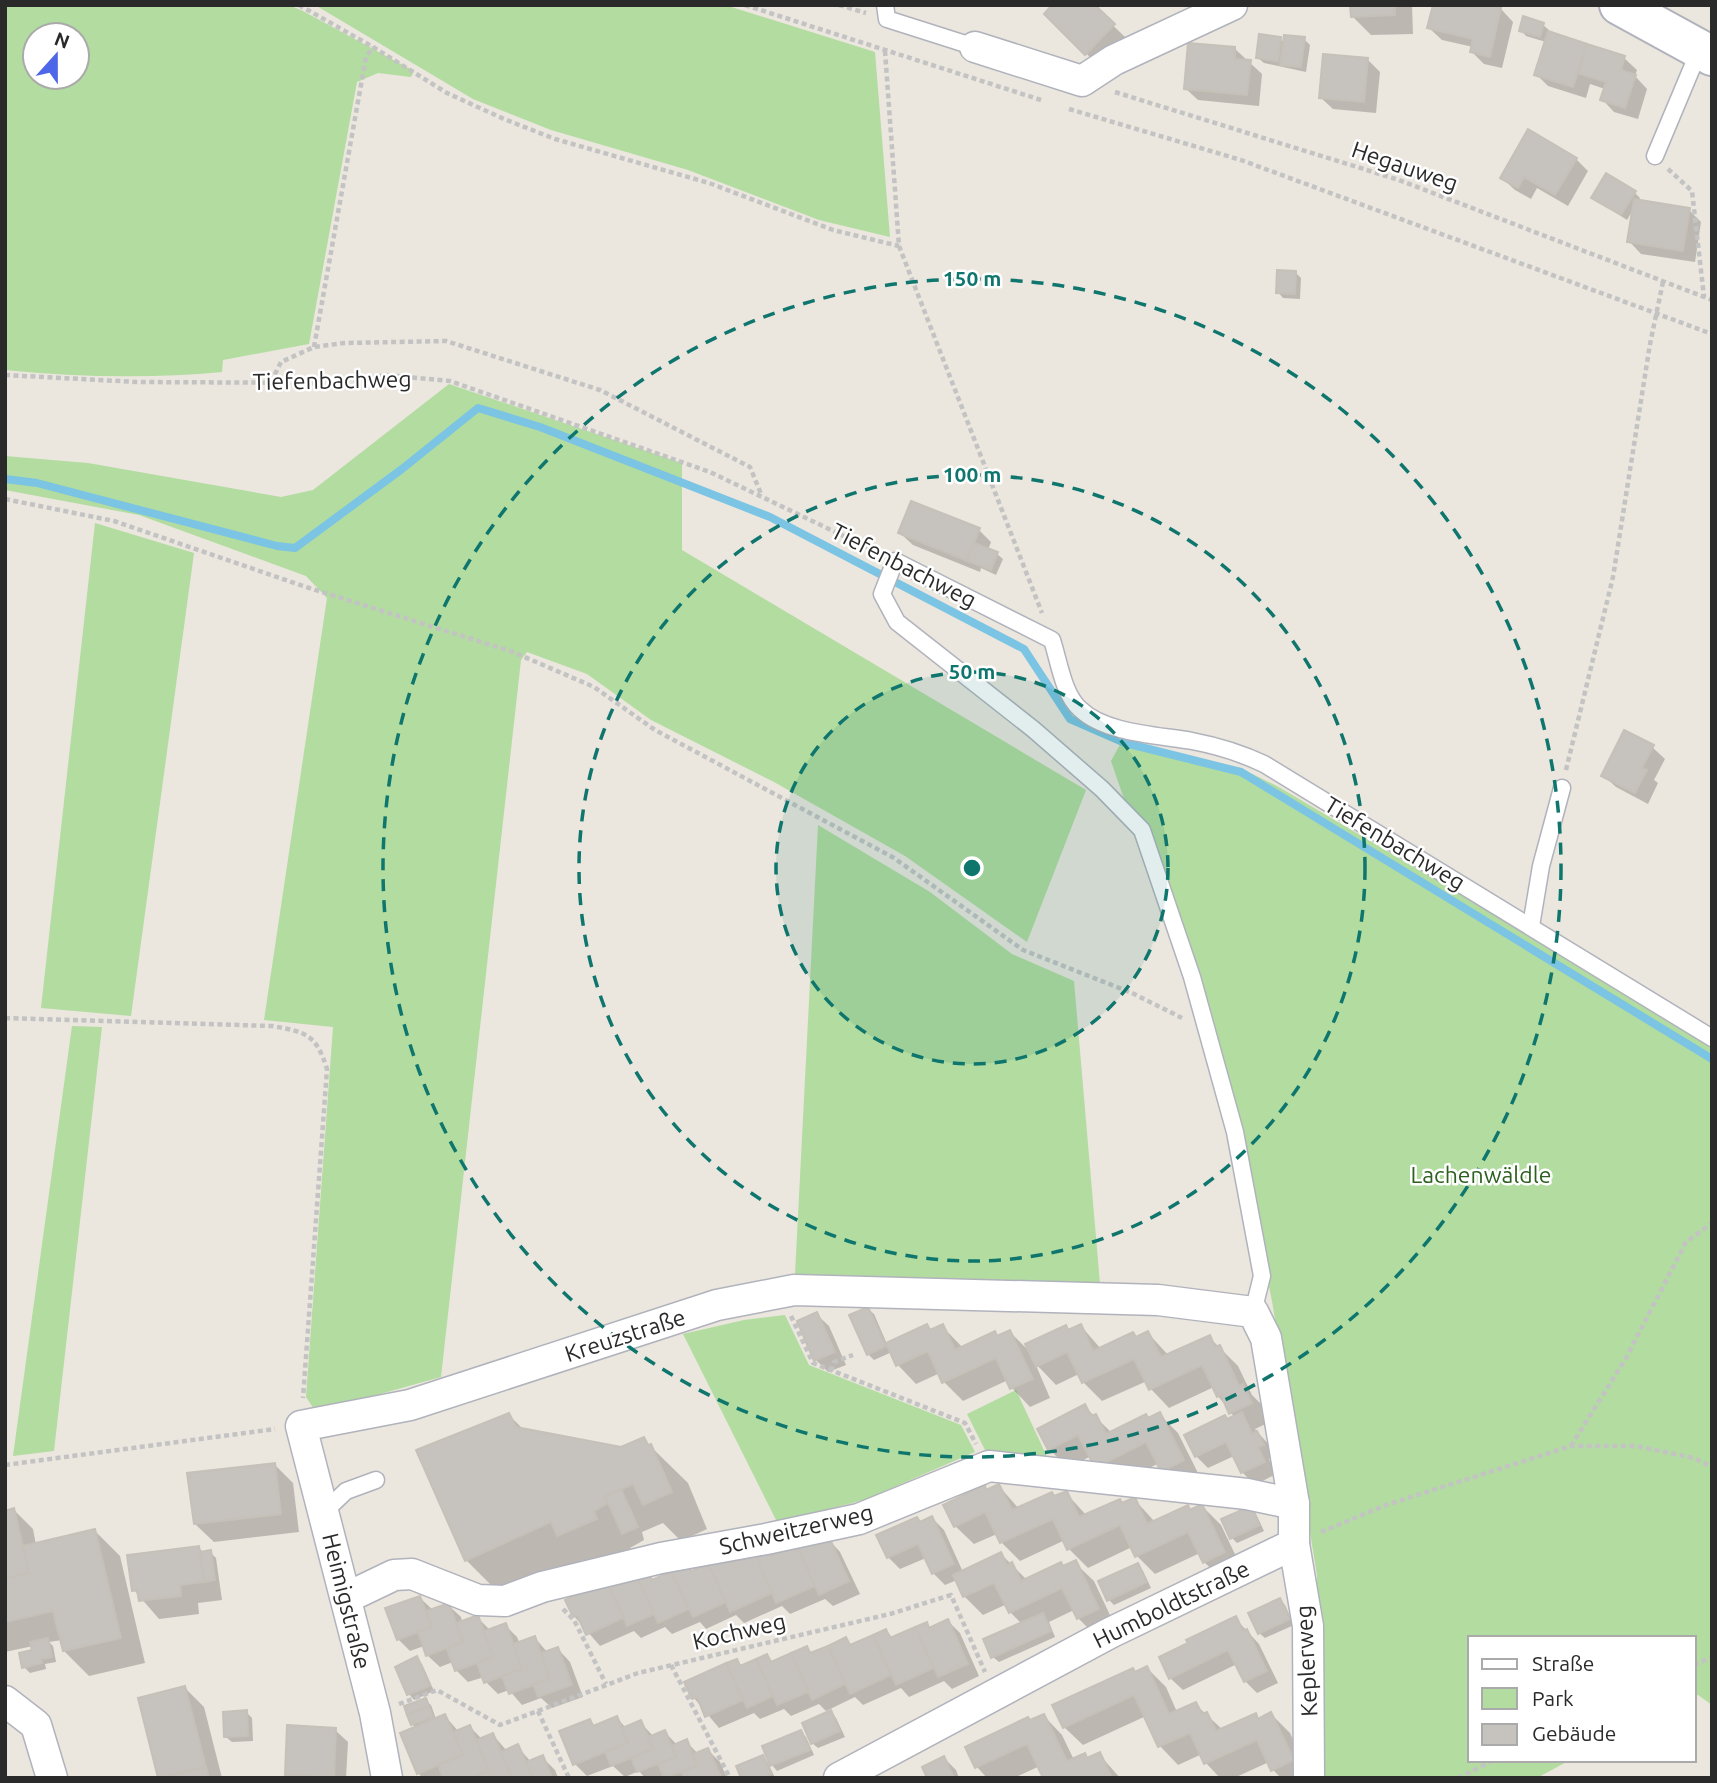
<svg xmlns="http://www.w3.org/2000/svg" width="1717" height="1783" viewBox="0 0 1717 1783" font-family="Ubuntu,sans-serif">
  <rect width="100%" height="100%" fill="#ebe6de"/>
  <g fill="#b2dca0" fill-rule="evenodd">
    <path d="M5 5H288L301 10 414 71 411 77 378 73 357 82 309 344 223 360 222 372C150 379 77 377 5 370ZM35 35H77V77H35Z"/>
    <path d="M315 5H725L875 52 890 237 819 220 688 170 551 130 473 99Z"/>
    <path d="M449 384 682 463V550L1086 790 1027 942 905 856 774 782 651 720 587 674 527 652 521 660 441 1377 316 1412 306 1397 333 1027 264 1020 327 598 306 576 139 515 5 490V456L88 463 281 497 313 490Z"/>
    <path d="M95 523 194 553 131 1016 41 1008Z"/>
    <path d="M1123 739 1242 769 1277 786 1712 1043V1705L1698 1695 1694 1696V1638H1470V1760H1570L1537 1778H1315L1317 1575 1272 1301 1216 1031 1193 1000 1111 761Z"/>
    <path d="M818 825 930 892 1012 954 1074 981 1100 1284 795 1275Z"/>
    <path d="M72 1026 102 1027 54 1451 13 1456Z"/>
    <path d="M785 1315 809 1365 961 1425 975 1452 864 1500 777 1522 683 1334 744 1320Z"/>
    <path d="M1016 1390 1048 1459 986 1452 967 1414Z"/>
  </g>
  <g fill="#0003">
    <path d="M1092 5 1126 38 1099 66 1046 14Z"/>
    <path d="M1352 5H1412L1413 34 1371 35 1352 16Z"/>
    <path d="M1501 9 1513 22 1502 68 1484 64 1472 52 1473 47 1442 40 1429 28Z"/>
    <path d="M1543 25 1549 30 1548 33 1624 58 1637 70 1635 76 1647 89 1638 119 1614 112 1602 99 1605 89 1590 84 1586 98 1548 86 1536 74 1546 42 1526 36 1521 30Z"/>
    <path d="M1280 39 1285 44 1304 39 1310 45 1306 72 1264 63 1258 58Z"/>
    <path d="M1235 49 1262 74 1259 106 1198 100 1185 88Z"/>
    <path d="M1368 60 1380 72 1376 113 1333 109 1320 97Z"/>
    <path d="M1576 159 1588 171 1568 206 1537 188 1531 199 1515 190 1502 178Z"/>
    <path d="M1634 192 1640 198 1638 202 1689 210 1701 222 1695 262 1641 254 1629 241 1634 208 1627 220 1593 198Z"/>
    <path d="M1296 273 1301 278 1300 299 1283 298 1278 292Z"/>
    <path d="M979 530 991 542 988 550 997 554 1003 559 996 575 981 568 980 572 913 545 900 533Z"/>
    <path d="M1652 747 1665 759 1654 780 1658 783 1648 804 1616 787 1603 775Z"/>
    <path d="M868 1309 874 1314 887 1344 927 1326 931 1331 942 1326 963 1348 995 1333 999 1337 1010 1332 1031 1353 1066 1327 1069 1331 1081 1326 1101 1349 1148 1333 1169 1356 1209 1337 1238 1366 1252 1395 1262 1405 1270 1422 1255 1429 1269 1445 1275 1457 1269 1459 1276 1474 1255 1485 1242 1472 1234 1456 1208 1468 1196 1456 1228 1421 1235 1418 1218 1396 1214 1387 1169 1408 1151 1389 1147 1381 1102 1401 1083 1382 1079 1374 1056 1385 1035 1363 1050 1398 1030 1407 1012 1388 1008 1380 963 1401 944 1382 940 1373 916 1384 898 1365 892 1352 874 1360 868 1354Z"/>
    <path d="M816 1314 829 1326 846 1365 828 1372 816 1360Z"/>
    <path d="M1084 1406 1112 1433 1159 1414 1178 1433 1201 1479 1163 1471 1159 1463 1115 1486 1091 1456 1068 1468 1049 1449Z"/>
    <path d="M509 1415 524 1430 622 1449 643 1439 688 1483 707 1529 681 1541 663 1523 642 1532 644 1540 630 1548 633 1556 595 1572 583 1560 503 1597 466 1560Z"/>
    <path d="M274 1464 293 1483 299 1532 214 1542 195 1524Z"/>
    <path d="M999 1486 1019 1509 1052 1494 1056 1498 1066 1493 1087 1516 1120 1501 1123 1504 1134 1499 1155 1522 1187 1507 1192 1511 1202 1506 1221 1525 1243 1571 1223 1580 1204 1562 1200 1553 1155 1574 1137 1556 1132 1547 1088 1568 1069 1549 1065 1540 1020 1561 1001 1542 997 1534 974 1544 955 1526 984 1487 988 1491Z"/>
    <path d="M1250 1508 1256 1514 1264 1531 1237 1543 1232 1538Z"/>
    <path d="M14 1510 33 1529 36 1545 95 1531 120 1556 145 1663 89 1676 64 1651 62 1640 49 1642 53 1646 56 1662 45 1664 46 1669 30 1673 24 1667 34 1652 33 1646 5 1652V1512Z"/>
    <path d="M932 1518 944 1530 963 1572 1001 1554 1027 1580 1075 1563 1094 1581 1116 1628 1097 1637 1078 1618 1074 1610 1049 1622 1055 1637 999 1662 993 1657 1022 1624 1010 1612 1007 1604 983 1615 964 1596 957 1580 945 1585 933 1573 926 1558 900 1569 888 1557 917 1519 921 1523Z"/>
    <path d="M828 1539 840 1552 860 1594 833 1606 825 1599 790 1614 782 1606 744 1623 736 1615 706 1629 700 1622 672 1634 665 1627 641 1638 634 1631 600 1646 574 1616 617 1578 624 1585 648 1574 654 1580 687 1566 693 1572 726 1557 733 1564 767 1549 774 1556 807 1541 812 1547Z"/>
    <path d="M199 1548 204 1553 210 1552 216 1558 222 1600 198 1603 199 1614 159 1619 134 1590Z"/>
    <path d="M1137 1565 1143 1571 1151 1588 1114 1605 1109 1600Z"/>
    <path d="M420 1598 433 1610 448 1605 461 1617 462 1622 477 1617 490 1630 505 1625 517 1637 520 1644 535 1638 548 1653 558 1649 570 1662 583 1697 552 1708 541 1698 522 1705 509 1690 498 1694 486 1682 484 1677 468 1682 456 1670 453 1662 440 1667 427 1655 424 1646 410 1651 398 1639Z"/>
    <path d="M1280 1600 1285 1605 1294 1625 1265 1638 1259 1633Z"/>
    <path d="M1235 1618 1259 1644 1278 1683 1257 1693 1245 1681 1237 1664 1183 1690 1170 1678Z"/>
    <path d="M948 1621 960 1633 979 1676 952 1689 944 1681 909 1697 901 1688 863 1705 855 1697 826 1711 819 1704 791 1716 784 1709 760 1719 754 1713 719 1728 694 1698 687 1683 736 1661 743 1667 767 1656 773 1663 806 1648 812 1654 846 1640 852 1646 886 1631 893 1638 926 1624 931 1629Z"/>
    <path d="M417 1659 422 1664 434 1691 414 1700 409 1694Z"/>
    <path d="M1147 1668 1166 1687 1177 1712 1195 1704 1223 1730 1255 1715 1260 1720 1271 1714 1290 1733 1310 1778H1281L1273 1770 1269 1762 1234 1778H1220L1206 1763 1202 1754 1178 1765 1160 1746 1146 1716 1083 1745 1064 1727 1136 1673Z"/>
    <path d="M185 1688 204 1707 222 1778H160L140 1699Z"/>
    <path d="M425 1700 431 1705 436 1719 445 1716 459 1732 470 1727 482 1739 493 1735 507 1751 518 1747 531 1762 542 1757 555 1770 558 1778H423L418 1773 416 1728 412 1724Z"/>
    <path d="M246 1712 252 1718 253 1741 232 1742 226 1737Z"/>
    <path d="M831 1712 836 1718 845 1737 818 1748 812 1743Z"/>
    <path d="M1044 1716 1062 1735 1074 1760 1085 1755 1089 1759 1099 1754 1120 1778H1045L1040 1766 1014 1778H987L977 1767 967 1747Z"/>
    <path d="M617 1718 626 1728 640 1722 654 1737 665 1732 677 1745 686 1741 698 1754 708 1750 720 1762 727 1778H645L639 1771 625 1777 613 1766 587 1776 575 1764 590 1721 596 1727Z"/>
    <path d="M335 1730 348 1742 346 1778H291L287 1774Z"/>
    <path d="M801 1732 806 1737 814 1755 777 1771 772 1765 764 1747Z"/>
    <path d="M763 1757 768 1763 775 1778H743Z"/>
    <path d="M944 1758 956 1770 959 1778H929Z"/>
  </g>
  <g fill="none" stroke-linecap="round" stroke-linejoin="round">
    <path stroke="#7bc4e3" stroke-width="8" d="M5 479 37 483 277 546 295 548 402 469 478 408 540 427 770 517 1024 649 1070 719 1125 743 1241 772 1712 1059"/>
  </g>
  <g fill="#c6c2bd" stroke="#c6c1b8" stroke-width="2">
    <path d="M1052 5H1095L1115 24 1085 55 1044 14Z"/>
    <path d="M1350 5H1395V15L1351 17Z"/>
    <path d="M1433 5H1490L1501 8 1490 57 1470 52 1473 39 1427 28Z"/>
    <path d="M1523 16 1544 23 1540 37 1519 31Z"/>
    <path d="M1548 31 1587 44 1573 87 1534 75Z"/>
    <path d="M1259 34 1281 37 1278 61 1256 58Z"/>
    <path d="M1284 35 1305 37 1301 67 1280 65Z"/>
    <path d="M1188 43 1235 47V59L1251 60 1247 95 1184 89Z"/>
    <path d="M1587 44 1625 56 1621 70 1636 75 1625 108 1600 100 1606 82 1578 73Z"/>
    <path d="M1323 54 1368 58 1364 102 1319 98Z"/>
    <path d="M1528 129 1577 158 1555 195 1524 177 1518 188 1500 178Z"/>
    <path d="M1606 173 1636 191 1621 215 1591 198Z"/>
    <path d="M1634 199 1690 208 1683 251 1627 242Z"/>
    <path d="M1277 270 1296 271 1295 294 1276 293Z"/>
    <path d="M911 501 980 528 967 561 898 533Z"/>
    <path d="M974 543 998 552 991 570 967 561Z"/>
    <path d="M1624 730 1654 745 1642 768 1647 770 1635 793 1601 776Z"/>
    <path d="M868 1307 886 1346 867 1355 849 1315Z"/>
    <path d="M817 1312 835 1352 814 1361 797 1321Z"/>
    <path d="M927 1324 930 1330 943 1324 955 1350 995 1331 997 1336 1010 1330 1033 1379 1010 1389 996 1358 942 1383 928 1351 896 1366 886 1343Z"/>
    <path d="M1081 1324 1093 1351 1133 1332 1136 1337 1148 1331 1161 1357 1210 1335 1215 1347 1220 1345 1239 1386 1243 1384 1252 1403 1229 1414 1221 1395 1217 1397 1202 1365 1149 1390 1134 1359 1082 1383 1067 1352 1036 1367 1025 1344 1066 1325 1068 1330Z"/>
    <path d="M1085 1404 1091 1416 1096 1414 1106 1434 1146 1414 1148 1418 1160 1412 1184 1460 1161 1472 1146 1442 1095 1468 1078 1435 1048 1450 1037 1429Z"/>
    <path d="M1242 1412 1252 1434 1257 1431 1264 1445 1258 1447 1265 1462 1241 1473 1226 1442 1195 1457 1184 1435 1225 1415 1227 1419Z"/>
    <path d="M509 1413 516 1427 621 1447 644 1437 648 1445 651 1444 672 1492 643 1505 633 1484 605 1496 608 1503 594 1511 597 1519 557 1536 551 1522 465 1561 416 1450Z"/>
    <path d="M275 1463 281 1514 194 1524 187 1473Z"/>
    <path d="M999 1484 1012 1510 1052 1492 1054 1496 1067 1491 1079 1517 1120 1499 1122 1503 1135 1497 1147 1524 1188 1505 1190 1510 1202 1504 1225 1552 1203 1563 1188 1532 1135 1557 1120 1525 1067 1550 1053 1519 1000 1543 985 1512 954 1527 943 1505 985 1485 986 1490Z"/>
    <path d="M621 1489 638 1527 622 1534 605 1496Z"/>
    <path d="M1251 1506 1260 1525 1230 1539 1221 1519Z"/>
    <path d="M14 1508 29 1573 5 1579V1511Z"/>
    <path d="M932 1516 954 1564 932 1574 918 1544 887 1558 876 1535 917 1517 920 1522Z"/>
    <path d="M95 1529 121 1638 63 1651 53 1611 5 1622V1579L29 1573 23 1546Z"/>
    <path d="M829 1537 849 1581 819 1595 796 1544 807 1539 810 1545Z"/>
    <path d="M796 1544 815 1586 776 1603 754 1553 767 1547 771 1556Z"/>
    <path d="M199 1546 204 1582 180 1585 181 1596 139 1601 137 1590 132 1591 127 1555Z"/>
    <path d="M211 1550 215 1580 204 1582 200 1552Z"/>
    <path d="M1001 1552 1007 1565 1012 1562 1021 1581 1061 1562 1063 1566 1076 1560 1099 1609 1077 1619 1062 1588 1009 1613 994 1583 963 1597 953 1575Z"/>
    <path d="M754 1553 772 1593 730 1612 708 1564 727 1555 731 1563Z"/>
    <path d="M1138 1563 1147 1582 1107 1601 1098 1581Z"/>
    <path d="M687 1564 691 1571 708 1564 726 1602 693 1617 671 1571Z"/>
    <path d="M671 1571 689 1609 658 1623 637 1577 648 1572 652 1580Z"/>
    <path d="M617 1576 621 1584 637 1577 654 1614 627 1626 607 1581Z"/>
    <path d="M607 1581 623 1618 586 1635 577 1615 573 1617 565 1600Z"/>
    <path d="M420 1596 432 1627 397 1640 385 1608Z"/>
    <path d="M1280 1598 1290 1619 1258 1634 1248 1613Z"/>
    <path d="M449 1603 463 1642 426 1656 418 1632 432 1627 426 1611Z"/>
    <path d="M1043 1613 1051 1631 991 1658 983 1639Z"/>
    <path d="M478 1615 493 1657 455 1671 447 1649 463 1642 456 1623Z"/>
    <path d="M1236 1616 1243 1631 1247 1629 1267 1671 1244 1682 1228 1650 1169 1679 1159 1657 1188 1643 1186 1640Z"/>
    <path d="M948 1619 968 1664 938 1677 915 1627 927 1622 929 1628Z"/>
    <path d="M506 1623 522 1669 484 1683 477 1663 493 1657 484 1631Z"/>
    <path d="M915 1627 934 1668 896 1685 873 1635 886 1629 890 1638Z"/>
    <path d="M873 1635 891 1675 850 1694 828 1646 846 1637 850 1645Z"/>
    <path d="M535 1636 550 1679 509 1694 502 1676 522 1669 513 1644Z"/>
    <path d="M48 1638 52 1657 41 1659 42 1663 22 1668 19 1653 32 1650 30 1642Z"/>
    <path d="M807 1646 810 1653 828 1646 845 1684 812 1700 791 1653Z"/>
    <path d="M558 1647 572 1685 538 1697 533 1684 550 1679 541 1653Z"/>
    <path d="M791 1653 808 1692 777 1705 756 1659 767 1654 771 1662Z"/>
    <path d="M417 1656 430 1686 407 1695 395 1667Z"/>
    <path d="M737 1659 740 1666 756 1659 773 1696 747 1708 726 1663Z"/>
    <path d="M726 1663 743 1700 705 1717 697 1697 692 1699 684 1682Z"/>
    <path d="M1147 1666 1169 1714 1196 1702 1202 1714 1207 1712 1216 1731 1256 1713 1258 1719 1271 1712 1294 1760 1271 1771 1257 1740 1204 1764 1190 1733 1158 1747 1134 1695 1063 1728 1052 1705 1133 1668 1135 1672Z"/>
    <path d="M185 1686 206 1767 158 1778 138 1698Z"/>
    <path d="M426 1698 429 1706 407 1715 404 1706Z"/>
    <path d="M429 1706 433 1717 411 1725 407 1715Z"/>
    <path d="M247 1710 248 1736 224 1737 223 1712Z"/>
    <path d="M831 1710 840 1731 811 1744 802 1723Z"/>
    <path d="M445 1714 463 1755 417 1774 400 1733Z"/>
    <path d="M1044 1714 1067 1761 1085 1753 1087 1758 1100 1752 1112 1778H1043L1027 1744 975 1768 965 1747 1028 1717 1030 1720Z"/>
    <path d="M617 1716 628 1743 573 1765 559 1731 590 1719 593 1726Z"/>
    <path d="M641 1720 653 1749 611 1766 605 1752 628 1743 622 1728Z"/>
    <path d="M287 1725 336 1728 334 1777 285 1775Z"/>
    <path d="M470 1725 489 1771 472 1778H443L438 1765 463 1755 453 1732Z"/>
    <path d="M665 1730 676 1757 637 1772 631 1758 653 1749 648 1737Z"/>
    <path d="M801 1730 810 1750 770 1766 762 1746Z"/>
    <path d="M493 1733 512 1778H472L489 1771 476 1740Z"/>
    <path d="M687 1739 697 1766 664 1778 658 1764 676 1757 671 1746Z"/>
    <path d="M518 1744 526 1762 532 1778H512L501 1752Z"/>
    <path d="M708 1748 721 1777 684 1778 682 1772 697 1766 693 1754Z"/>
    <path d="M543 1755 552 1778H532L526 1762Z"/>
    <path d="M763 1755 771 1774 762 1778H741L736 1766Z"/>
    <path d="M944 1756 954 1778H927L922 1767Z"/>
    <path d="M206 1767 209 1778H162Z"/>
  </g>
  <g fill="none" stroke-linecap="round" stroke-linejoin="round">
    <g stroke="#b1b3bc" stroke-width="19">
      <g id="lane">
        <path d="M885 5 887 19 975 47"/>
        <path d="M1655 156 1699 51"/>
        <path d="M1531 926 1541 866 1562 788"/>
        <path d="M1253 1312 1262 1276 1235 1132 1192 977 1142 830 1102 789 1033 729 897 622 882 594 895 561 1052 640C1059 661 1063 694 1080 709 1106 734 1159 735 1192 741 1218 746 1241 753 1264 764L1712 1038"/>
        <path d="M325 1511 346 1491 376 1480"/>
      </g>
    </g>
    <g stroke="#b1b3bc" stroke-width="33">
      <g id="street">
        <path d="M975 47 1082 81 1114 60 1232 5"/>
        <path d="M346 1598 394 1575 412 1574 478 1600 505 1601 542 1587 661 1558 766 1539 859 1519 989 1466 1247 1494 1294 1504"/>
        <path d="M5 1701 36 1725 52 1778"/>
        <path d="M387 1778 375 1713 301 1426 410 1405 717 1305 794 1290 1158 1300 1253 1312 1266 1338 1294 1504V1544L1308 1626 1309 1778"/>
        <path d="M839 1778 1110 1633 1294 1544"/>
      </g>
    </g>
    <g stroke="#b1b3bc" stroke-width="42">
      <path id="secondary" d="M1619 5 1712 56"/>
    </g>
    <g stroke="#c3c3c3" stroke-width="4.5" stroke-dasharray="5 3.5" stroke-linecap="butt">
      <path d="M299 5 373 47 447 93 504 119 555 139 709 183 833 230 899 246"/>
      <path d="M745 5 1041 100"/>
      <path d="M839 5 866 13"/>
      <path d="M885 51 899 246 1042 613"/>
      <path d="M1115 92 1399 180 1712 300"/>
      <path d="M1069 109 1241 160 1712 334"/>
      <path d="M1668 169 1692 191 1704 297"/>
      <path d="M314 347 366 57 373 47"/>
      <path d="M5 375 137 382 335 383 386 375 450 381 710 472 879 553"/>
      <path d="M271 382 281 362 314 347 344 343 446 341 600 390 750 467 761 494"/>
      <path d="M5 499 114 521 306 587 513 652 594 687 655 730 894 858 1023 950 1132 993 1182 1018"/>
      <path d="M1566 770 1613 577 1650 344 1663 282"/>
      <path d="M5 1018 272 1026C306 1032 316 1034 327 1069L303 1398"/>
      <path d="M791 1316 813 1363 965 1423 976 1444"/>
      <path d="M831 1371 834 1362 853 1355"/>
      <path d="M1571 1446 1626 1358 1686 1242 1712 1223"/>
      <path d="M5 1465 275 1429"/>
      <path d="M1321 1532 1386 1505 1571 1446H1636L1694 1458 1712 1467"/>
      <path d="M563 1609 574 1620 606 1684"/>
      <path d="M671 1665 730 1778"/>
      <path d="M1694 1665 1712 1657"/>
      <path d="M399 1704 437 1690 500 1725 538 1711 569 1778"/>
      <path d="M538 1711 638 1673 890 1614 951 1595 985 1672"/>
      <path d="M1458 1778 1494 1760"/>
    </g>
    <use href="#lane" stroke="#fff" stroke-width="16"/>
    <use href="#street" stroke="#fff" stroke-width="30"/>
    <use href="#secondary" stroke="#fff" stroke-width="38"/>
  </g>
  <circle cx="972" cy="868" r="196" fill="#0f766e" fill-opacity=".12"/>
  <g fill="none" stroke="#0f766e" stroke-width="3.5" stroke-dasharray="12 9">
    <circle cx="972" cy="868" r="196"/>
    <circle cx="972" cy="868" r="393"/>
    <circle cx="972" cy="868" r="589"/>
  </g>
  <g text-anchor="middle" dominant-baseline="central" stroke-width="5" stroke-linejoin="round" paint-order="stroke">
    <g font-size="23" fill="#2a2a2a" stroke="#fff">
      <text transform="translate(1405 166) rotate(19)">Hegauweg</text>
      <text transform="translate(332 380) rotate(-1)">Tiefenbachweg</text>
      <text transform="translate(904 565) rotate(27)">Tiefenbachweg</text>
      <text transform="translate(1395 843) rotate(31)">Tiefenbachweg</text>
      <text transform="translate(625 1335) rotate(-18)">Kreuzstraße</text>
      <text transform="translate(796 1529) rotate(-13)">Schweitzerweg</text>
      <text transform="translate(347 1601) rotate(76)">Heimigstraße</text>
      <text transform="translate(1171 1604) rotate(-26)">Humboldtstraße</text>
      <text transform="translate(739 1631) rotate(-13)">Kochweg</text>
      <text transform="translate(1306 1661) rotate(-93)">Keplerweg</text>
    </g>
    <g font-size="23" fill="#2d6021" stroke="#fff">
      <text x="1481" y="1174">Lachenwäldle</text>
    </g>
  </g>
  <circle cx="972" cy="868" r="10" fill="#0f766e" stroke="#fff" stroke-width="3.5"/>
  <g font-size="21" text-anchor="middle" font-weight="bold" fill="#0f766e" stroke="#fff" stroke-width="5" stroke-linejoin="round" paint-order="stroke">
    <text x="972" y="286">150 m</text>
    <text x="972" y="482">100 m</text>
    <text x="972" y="679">50 m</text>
  </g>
  <rect width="1717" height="1783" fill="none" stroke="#2a2a2a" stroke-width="14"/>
  <rect x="1468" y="1636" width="228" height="126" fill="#ffffff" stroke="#aaaaaa" stroke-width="2"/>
  <rect x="1482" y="1659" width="35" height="10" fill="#ffffff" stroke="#aaaaaa" stroke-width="2"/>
  <text x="1532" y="1671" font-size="21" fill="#2a2a2a">Straße</text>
  <rect x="1482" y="1688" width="35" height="21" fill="#b2dca0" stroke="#aaaaaa" stroke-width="2"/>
  <text x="1532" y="1706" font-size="21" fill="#2a2a2a">Park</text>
  <rect x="1482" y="1724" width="35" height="21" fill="#c6c2bd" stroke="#aaaaaa" stroke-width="2"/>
  <text x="1532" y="1741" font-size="21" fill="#2a2a2a">Gebäude</text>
  <g transform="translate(56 56) rotate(21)"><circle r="33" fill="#ffffff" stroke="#aaaaaa" stroke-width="2"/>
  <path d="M0-5L12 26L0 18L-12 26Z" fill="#4e66e8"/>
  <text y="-10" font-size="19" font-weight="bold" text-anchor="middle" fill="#2a2a2a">N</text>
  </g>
</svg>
